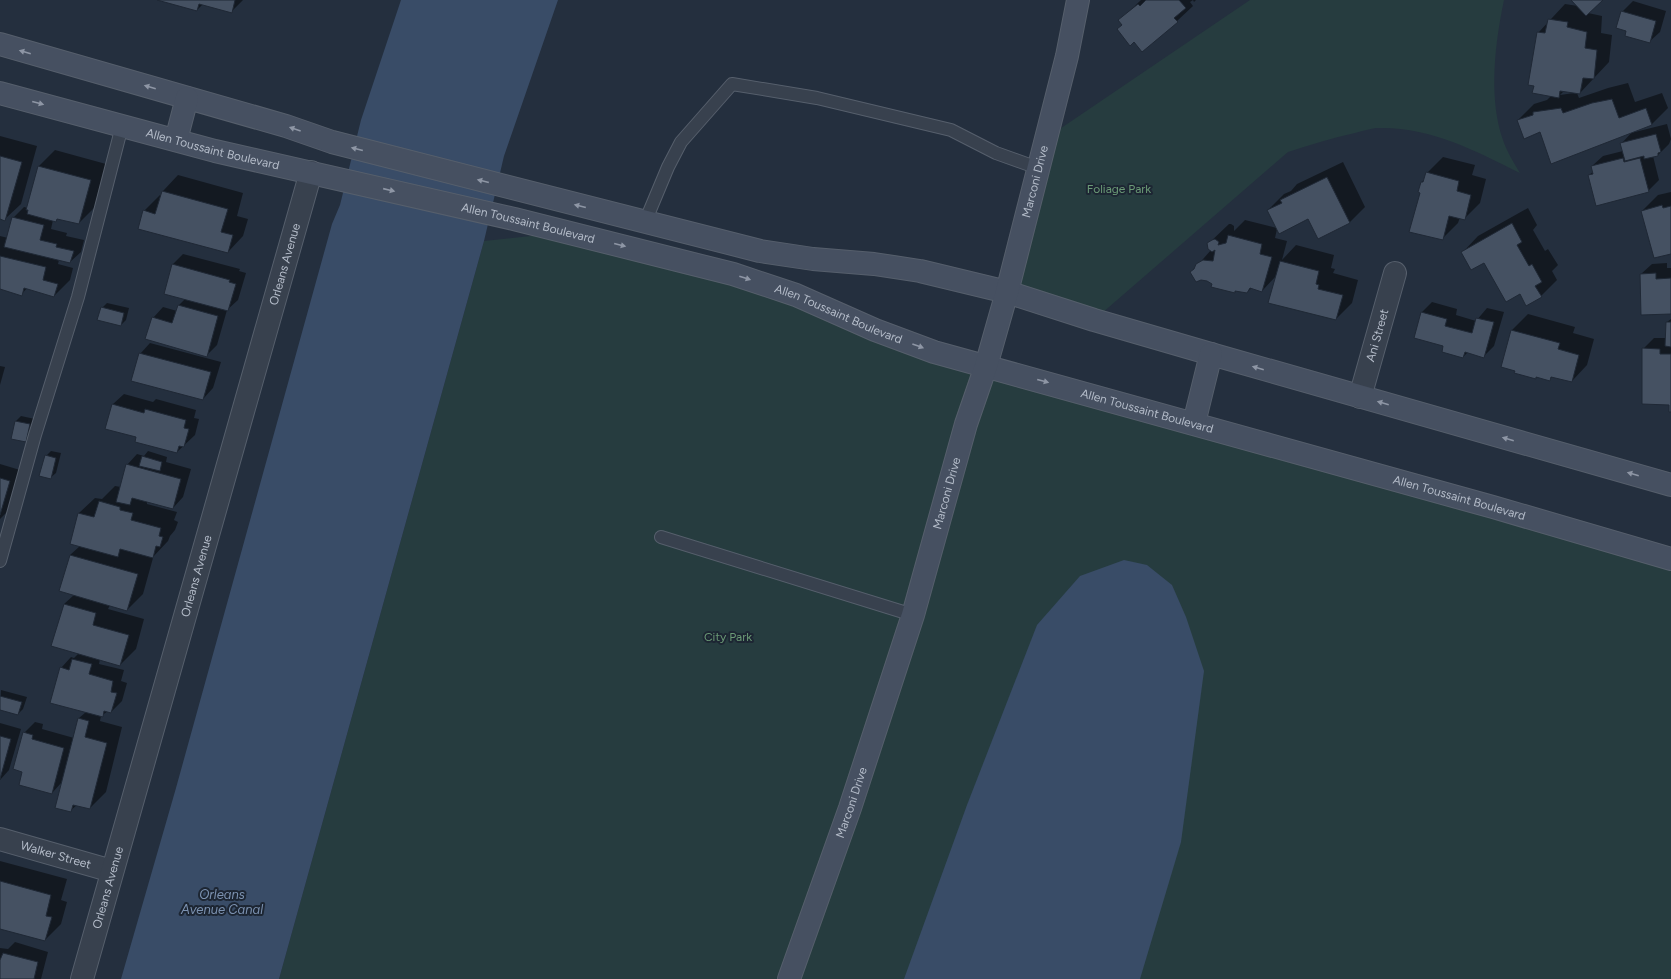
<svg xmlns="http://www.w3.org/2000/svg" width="1671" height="979" viewBox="0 0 1671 979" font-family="Figtree,sans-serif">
  <rect width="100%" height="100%" fill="#242f3e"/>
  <g fill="#263c3f">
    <path d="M1250 0H1504C1495 43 1488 98 1503 140 1507 152 1514 163 1520 173 1474 150 1429 126 1376 128 1369 129 1362 131 1355 133 1332 138 1310 145 1288 152L1094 320 1007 292 1045 139Z"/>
    <path d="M567 232 875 330 1671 559V979H279L484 241Z"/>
  </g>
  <g fill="#394c67">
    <path d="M401 0H558L504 156 484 241 279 979H121L176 788 332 224 340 205 361 120Z"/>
    <path d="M1124 560 1147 565 1172 585 1186 617 1204 671 1181 842 1140 979H904L967 805 1037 625 1080 576Z"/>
  </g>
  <g fill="#0007" fill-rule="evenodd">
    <path d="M161 0H243L231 12 203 4 197 10Z"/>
    <path d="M1141 0H1196L1194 2 1193 0 1190 2 1193 6 1177 21 1142 50 1120 20Z"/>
    <path d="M1573 0H1602L1588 13 1602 16 1601 33 1612 35 1609 62 1580 93H1577L1579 98 1608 88 1628 83 1635 102 1662 93 1668 108 1652 124 1634 131 1635 132 1667 124 1671 139 1669 144 1658 155 1653 156 1659 180 1648 191 1589 175 1594 171 1592 166 1603 156 1623 151 1621 144 1633 131H1541L1518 120 1534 104 1547 100 1551 96 1535 85 1538 33 1565 4 1578 6ZM1564 91 1574 93 1560 95Z"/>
    <path d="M1633 1 1666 11 1660 32 1649 42 1627 31 1622 12Z"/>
    <path d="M0 136 37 146 21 204 5 219 0 218Z"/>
    <path d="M55 150 106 164 95 207 79 223 58 218 55 221 53 220 51 229 67 233 66 236 84 240 81 252 70 262 59 260 58 264 73 268 70 280 54 296 27 288 21 295 0 288V236L8 238 13 218 24 207 28 208 39 166Z"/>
    <path d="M1443 157 1475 165 1472 175 1486 179 1480 203 1464 219 1460 217 1458 223 1442 239 1421 192 1422 182 1425 179 1427 173Z"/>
    <path d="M1343 162 1365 207 1349 223 1308 218 1277 229 1275 238 1287 241 1282 260 1296 245 1334 255 1331 268 1335 269 1333 273 1358 280 1352 303 1336 319 1276 276 1262 291 1252 288 1247 292 1236 290 1234 292 1214 283 1196 267 1211 250 1208 244 1229 224H1231L1234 226V231L1245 220 1277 228 1268 210 1284 194 1291 191 1297 184Z"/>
    <path d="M178 175 243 193 237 216 248 219 243 236 228 252 144 211 160 195H161L163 191Z"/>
    <path d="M1671 192V253L1642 211 1658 195Z"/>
    <path d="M1528 208 1537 225 1533 230 1545 251 1548 249 1558 265 1552 271 1557 280 1541 296 1520 293 1485 261 1463 252 1478 236Z"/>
    <path d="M183 254 240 269 239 271 246 273 238 300 227 310 217 345 206 356 153 318 163 307 177 311 179 305 185 299 173 264Z"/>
    <path d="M1667 263V268H1671V313L1641 274 1652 264Z"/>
    <path d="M1432 302 1457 309 1456 315 1476 321 1487 308 1504 312 1494 346 1484 356 1468 352 1463 357 1445 345 1422 312Z"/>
    <path d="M107 303 129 308 126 320 121 325 102 308Z"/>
    <path d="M1528 314 1575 327 1573 333 1594 339 1587 365 1572 381 1553 376 1549 380 1537 376 1536 378 1516 370 1512 330Z"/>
    <path d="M1671 319V411L1670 404 1643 349 1654 338H1667V322Z"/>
    <path d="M150 343 221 362 213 388 203 399 140 354Z"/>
    <path d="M0 366 5 367 0 385Z"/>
    <path d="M124 394 153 402 156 399 196 410 194 418 199 419 195 435 177 452 138 436 113 404Z"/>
    <path d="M21 416 35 419 31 436 26 441 16 421Z"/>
    <path d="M51 451 61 453 56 473 50 478 46 456Z"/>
    <path d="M148 451 167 457 166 462 191 469 183 497 173 508 147 501V504L177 512 174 520 178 522 175 530 170 536 168 541 152 558H153L143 594 127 610 110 605 108 609 144 619 136 649 120 665 100 659 99 664 124 670 121 681 127 683 122 701 111 712 108 711 101 716 100 721 122 727 106 792 90 808 77 805 70 811 62 782 52 793 24 771V733L35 722 43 724 42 729 74 738 79 718 86 712 61 668 71 657 74 658 79 653 64 604 74 595 70 555 80 546 79 513 95 498 102 499 115 486 121 487 127 465 137 454 144 456Z"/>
    <path d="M0 464 20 470 8 511 0 519Z"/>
    <path d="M1 690 27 697 23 709 18 714 0 709Z"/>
    <path d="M0 723 21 729 9 770 0 780Z"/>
    <path d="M0 861 67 879 61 900 67 902 61 924 45 940 0 928Z"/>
    <path d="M15 942 48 952 41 979H0V948L8 949Z"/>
  </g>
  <g fill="#455162" stroke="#1f2835">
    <path d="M157 0H235L232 13 199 4 197 11Z"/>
    <path d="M1146 0H1179L1186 8 1174 18 1178 22 1142 52 1134 42 1130 46 1117 29 1122 25 1118 20 1138 4 1140 6Z"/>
    <path d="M1571 0H1603L1586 16Z"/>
    <path d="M1621 11 1656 21 1650 43 1625 36 1626 31 1616 28Z"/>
    <path d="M1548 19 1568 22 1567 27 1587 32 1585 48 1597 50 1594 79 1583 78 1580 94 1560 91 1559 98 1532 93 1534 86 1528 85 1537 32 1545 33Z"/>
    <path d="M1612 99 1619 118 1646 108 1652 125 1551 164 1540 132 1524 139 1517 120 1533 115V112L1561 108 1563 113 1592 103Z"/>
    <path d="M1656 134 1661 152 1658 153V156L1644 159V156L1625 161 1620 143Z"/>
    <path d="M0 156 22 162 5 221 0 219Z"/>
    <path d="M1623 158 1624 162 1640 158 1649 192 1596 206 1588 175 1593 174 1591 166Z"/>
    <path d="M38 166 91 180 79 224 57 219 56 222 27 214 28 210H26Z"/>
    <path d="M1426 172 1459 181 1457 191 1471 195 1465 220 1449 216 1443 240 1409 232 1420 193 1418 192 1421 182H1423Z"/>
    <path d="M1327 177 1350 223 1318 239 1308 219 1279 234 1267 210 1282 203 1280 200Z"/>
    <path d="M162 191 228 209 221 232 233 235 228 253 138 229 143 210 155 214Z"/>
    <path d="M1662 205 1663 208 1671 206V254L1654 258 1641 211Z"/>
    <path d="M12 217 44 225 40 240 57 244 56 247 74 251 70 263 4 247Z"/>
    <path d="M1512 223 1522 242 1517 245 1529 266 1532 264 1542 282 1535 286 1542 297 1526 306 1520 294 1506 302 1484 263 1471 270 1461 252Z"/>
    <path d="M1228 235 1262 244 1260 254 1272 257 1262 292 1250 288 1247 293 1235 291V293L1211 287 1212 284 1207 281 1201 280 1196 282 1190 272 1194 269 1196 264 1203 260 1213 261 1215 250 1212 252 1208 249 1207 243 1212 240 1215 239 1219 242 1218 245 1226 243Z"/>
    <path d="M0 256 46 267 43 280 58 284 54 297 24 288 22 296 0 289Z"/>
    <path d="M1280 261 1319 271 1316 284 1319 285 1318 289 1343 295 1336 320 1268 303Z"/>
    <path d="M172 264 230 280 229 282 236 284 228 311 164 294Z"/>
    <path d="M1656 273V279L1671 278V314L1641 315 1640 274Z"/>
    <path d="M178 305 218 316 207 357 145 339 152 317 172 323Z"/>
    <path d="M101 307 124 313 121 326 97 320Z"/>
    <path d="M1421 312 1447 319 1445 326 1472 333 1476 318 1494 322 1484 358 1465 352 1463 358 1442 352 1443 346 1414 338Z"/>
    <path d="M1666 322H1671V347L1665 346Z"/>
    <path d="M1511 330 1560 343 1558 349 1579 355 1572 382 1551 377 1550 381 1536 377V379L1514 373 1515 371 1501 367Z"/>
    <path d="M1642 348 1660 349V354H1671V412H1669V405L1642 404Z"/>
    <path d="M139 353 211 372 203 400 131 381Z"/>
    <path d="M112 404 144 413 145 409 186 420 184 428 189 429 184 447 179 446 177 453 135 442 136 437 105 429Z"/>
    <path d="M15 421 30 424 26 442 11 439Z"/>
    <path d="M45 455 56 458 51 479 39 476Z"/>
    <path d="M142 456 162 462 160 471 139 466Z"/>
    <path d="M126 464 181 479 173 509 132 498 130 505 116 502Z"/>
    <path d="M0 478 10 481 0 515Z"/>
    <path d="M99 501 120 507V510L133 513 131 520 161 528 159 536 163 537 160 547 156 546 153 558 120 549 118 557 70 544 78 513 94 517Z"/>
    <path d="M70 555 138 574 127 611 59 591Z"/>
    <path d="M64 604 96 613 93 625 129 635 120 666 51 646Z"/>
    <path d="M72 659 92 664 89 674 113 681 111 692 117 693 111 713 104 711 103 717 50 703 60 667 69 670Z"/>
    <path d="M0 696 22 702 18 715 0 710Z"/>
    <path d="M78 718 89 721 85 737 107 743 90 809 73 805 71 812 55 808Z"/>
    <path d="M23 732 33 735 32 739 64 748 52 794 19 785 22 772 13 769Z"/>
    <path d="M0 736 11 739 0 779Z"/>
    <path d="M0 881 51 895 46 916 52 917 45 941 0 929Z"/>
    <path d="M3 953 38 962 34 979H0V960Z"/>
  </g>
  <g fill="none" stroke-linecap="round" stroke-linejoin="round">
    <g stroke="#565f6c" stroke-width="14">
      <g id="lane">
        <path d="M645 222 668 167 681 142 732 84 817 98 951 130 996 153 1038 168"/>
        <path d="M661 537 913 615"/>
        <path d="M0 561 35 435 78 297 122 126"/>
      </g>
    </g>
    <g stroke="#565f6c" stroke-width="24">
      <g id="street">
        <path id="s1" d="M1360 397 1395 273"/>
        <path id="s2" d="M0 839 112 871"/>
        <path id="s3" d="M82 979 311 172"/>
      </g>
    </g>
    <g stroke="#565f6c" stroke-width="24">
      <g id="secondary">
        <path d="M0 44 286 126 332 142 760 251 813 259 874 264 920 271 1007 292 1094 320 1211 354 1671 485"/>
        <path id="s4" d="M0 93 215 151 514 219 733 274 796 295 875 330 934 352 1493 507 1671 559"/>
        <path d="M176 140 187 98"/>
        <path d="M1194 423 1211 354"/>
        <path id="s5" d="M789 979 850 808 913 615 966 424 986 366 1007 292 1067 56 1078 0"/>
      </g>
    </g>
    <use href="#lane" stroke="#38414e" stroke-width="12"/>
    <use href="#street" stroke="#38414e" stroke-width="22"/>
    <use href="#secondary" stroke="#465061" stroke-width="22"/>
  </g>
  <defs><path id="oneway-solid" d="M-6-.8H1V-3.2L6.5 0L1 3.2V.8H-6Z"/></defs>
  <g fill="#8e96a5">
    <use href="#oneway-solid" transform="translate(25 52) rotate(-164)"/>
    <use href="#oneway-solid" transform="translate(150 87) rotate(-164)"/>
    <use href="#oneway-solid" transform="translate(38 103) rotate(15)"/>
    <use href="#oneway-solid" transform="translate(295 129) rotate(-161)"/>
    <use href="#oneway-solid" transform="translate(357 149) rotate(-166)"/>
    <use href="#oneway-solid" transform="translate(483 181) rotate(-166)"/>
    <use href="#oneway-solid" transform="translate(389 190) rotate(13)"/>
    <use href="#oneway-solid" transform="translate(580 206) rotate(-166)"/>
    <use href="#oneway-solid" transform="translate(620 245) rotate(14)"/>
    <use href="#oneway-solid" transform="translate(745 278) rotate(18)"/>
    <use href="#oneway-solid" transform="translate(918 346) rotate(20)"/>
    <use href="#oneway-solid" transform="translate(1258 368) rotate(-164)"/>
    <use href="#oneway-solid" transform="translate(1043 381) rotate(15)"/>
    <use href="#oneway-solid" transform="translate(1383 403) rotate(-164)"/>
    <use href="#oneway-solid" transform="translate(1508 439) rotate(-164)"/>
    <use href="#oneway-solid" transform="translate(1633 474) rotate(-164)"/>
  </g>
  <g text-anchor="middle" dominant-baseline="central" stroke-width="4" stroke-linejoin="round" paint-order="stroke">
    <g font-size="12" fill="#b4bcc9" stroke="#1d2633">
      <text stroke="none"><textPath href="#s4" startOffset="220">Allen Toussaint Boulevard</textPath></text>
      <text stroke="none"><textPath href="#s5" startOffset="835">Marconi Drive</textPath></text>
      <text stroke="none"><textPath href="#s4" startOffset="544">Allen Toussaint Boulevard</textPath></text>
      <text stroke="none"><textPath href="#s3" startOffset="743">Orleans Avenue</textPath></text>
      <text stroke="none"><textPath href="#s4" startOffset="868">Allen Toussaint Boulevard</textPath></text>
      <text stroke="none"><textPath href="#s1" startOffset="64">Ani Street</textPath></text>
      <text stroke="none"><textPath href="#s4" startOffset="1192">Allen Toussaint Boulevard</textPath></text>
      <text stroke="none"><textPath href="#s5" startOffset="511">Marconi Drive</textPath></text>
      <text stroke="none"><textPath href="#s4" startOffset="1516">Allen Toussaint Boulevard</textPath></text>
      <text stroke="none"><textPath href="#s3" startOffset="419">Orleans Avenue</textPath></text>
      <text stroke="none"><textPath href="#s5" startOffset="187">Marconi Drive</textPath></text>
      <text stroke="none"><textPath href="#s2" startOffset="58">Walker Street</textPath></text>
      <text stroke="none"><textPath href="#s3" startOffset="95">Orleans Avenue</textPath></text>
    </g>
    <g font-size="12" fill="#6b9a76" stroke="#1d2633">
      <text x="1119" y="189">Foliage Park</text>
      <text x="728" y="637">City Park</text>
    </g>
    <g font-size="13" font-style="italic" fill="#7c92b1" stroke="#1d2633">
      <text x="222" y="894">Orleans<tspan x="222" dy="15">Avenue Canal</tspan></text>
    </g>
  </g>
</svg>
